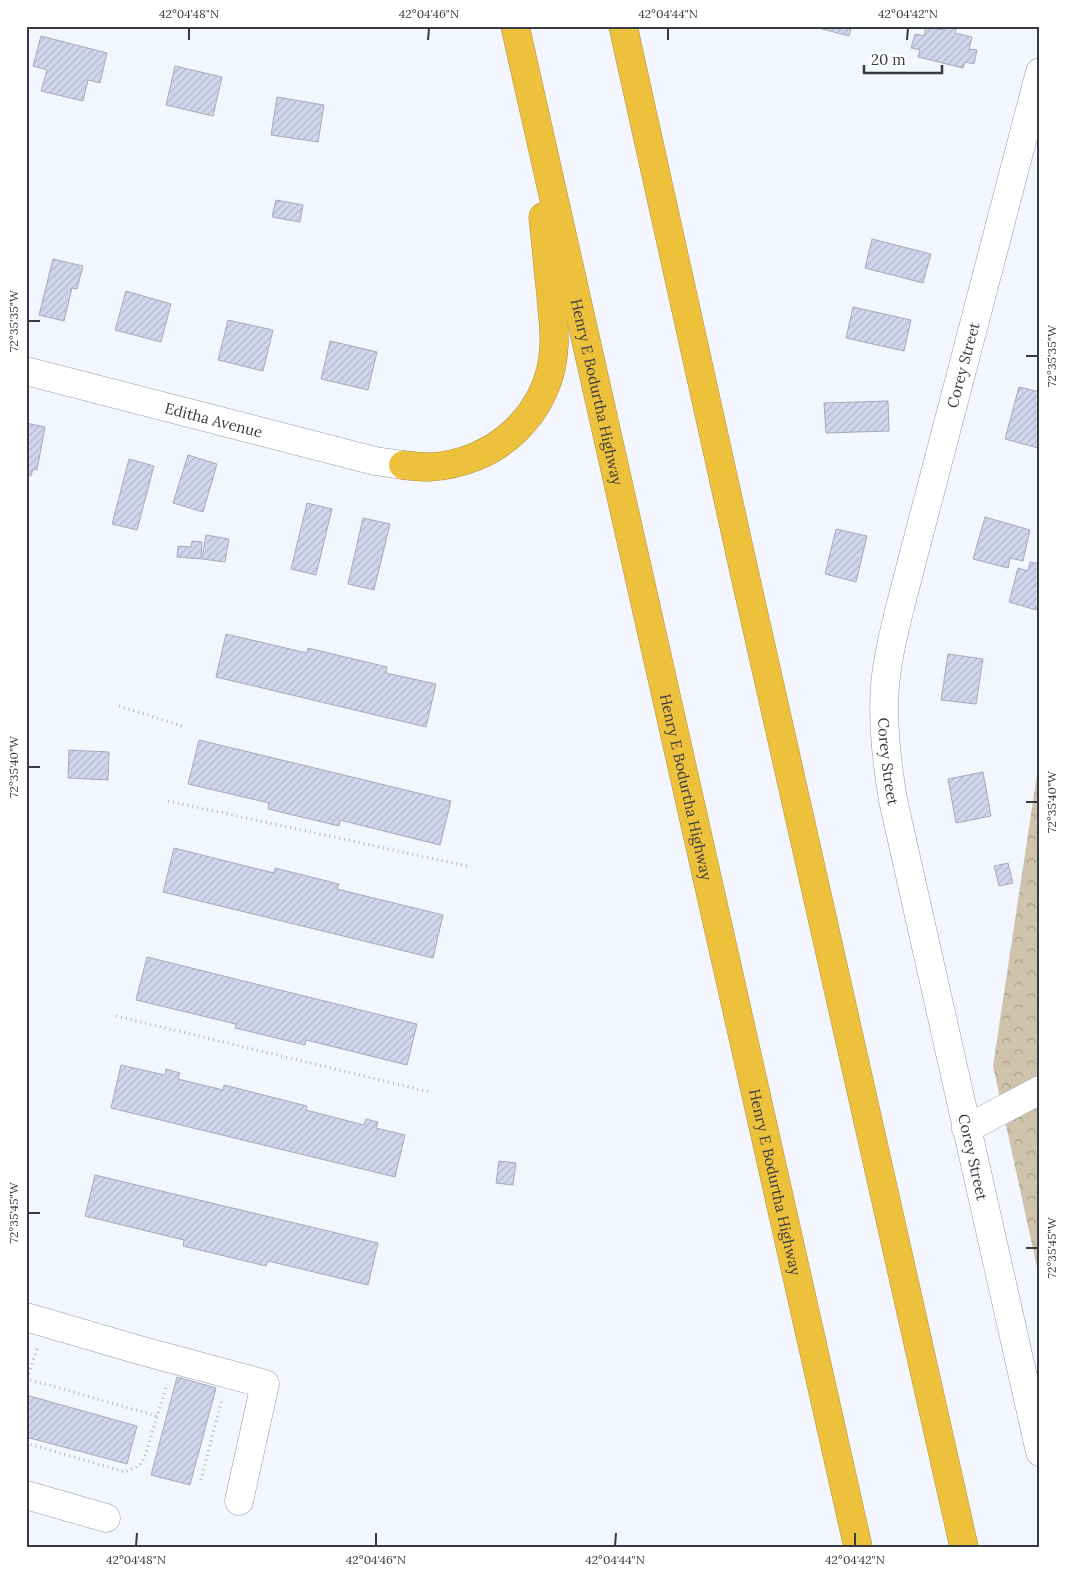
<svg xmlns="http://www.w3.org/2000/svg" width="1066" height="1573" viewBox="0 0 1066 1573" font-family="Lora,serif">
  <defs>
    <pattern id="park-crowns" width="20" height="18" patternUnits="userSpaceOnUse" patternTransform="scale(1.25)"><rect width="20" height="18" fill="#cfc4ab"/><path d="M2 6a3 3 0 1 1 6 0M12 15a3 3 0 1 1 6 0" fill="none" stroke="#a9a08d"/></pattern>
    <pattern id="building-hatch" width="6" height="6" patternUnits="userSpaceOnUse" patternTransform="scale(1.25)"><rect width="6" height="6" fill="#d1d6ec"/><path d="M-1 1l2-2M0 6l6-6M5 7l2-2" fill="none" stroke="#b4b8cc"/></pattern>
  </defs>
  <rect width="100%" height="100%" fill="#f4f6ff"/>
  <path fill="url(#park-crowns)" d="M1040 755V1281L993 1066Z"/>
  <g fill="url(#building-hatch)" stroke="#a5aabf">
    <path d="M811 26H852L849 36Z"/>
    <path d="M926 26 943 30 944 26H951L956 28 955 33 972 37 969 49 977 50 974 64 965 62 963 68 918 57 920 50 911 48 915 34 924 36Z"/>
    <path d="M41 36 107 53 100 83 88 80 83 101 41 91 47 70 33 66Z"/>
    <path d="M175 66 222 77 213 116 166 105Z"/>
    <path d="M277 97 324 105 318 142 271 135Z"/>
    <path d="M276 200 303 205 300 222 272 217Z"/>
    <path d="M872 239 931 254 923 283 865 268Z"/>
    <path d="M53 259 83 266 77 289 72 288 64 321 39 315Z"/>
    <path d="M126 291 171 304 161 342 115 330Z"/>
    <path d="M853 307 911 320 904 351 846 338Z"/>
    <path d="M228 320 273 330 263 371 218 360Z"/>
    <path d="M330 341 377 352 368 390 321 379Z"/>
    <path d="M1019 387 1040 392 1038 448 1005 439Z"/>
    <path d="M888 401 889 431 826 433 824 403Z"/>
    <path d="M26 423 45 427 37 470 33 469 31 476 26 475Z"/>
    <path d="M188 455 217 464 203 512 173 503Z"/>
    <path d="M129 459 154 466 137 530 112 524Z"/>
    <path d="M307 503 332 509 316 575 291 569Z"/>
    <path d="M985 517 1030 530 1023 561 1010 558 1008 568 973 559Z"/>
    <path d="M363 518 390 524 374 590 348 584Z"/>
    <path d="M836 529 867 536 856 582 825 574Z"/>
    <path d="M206 535 229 539 225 562 202 559Z"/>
    <path d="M192 541 202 542 201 559 177 557 178 546 191 547Z"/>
    <path d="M1030 562 1040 564V605L1038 604 1036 610 1009 602 1018 568 1028 571Z"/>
    <path d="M226 634 307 653 308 648 387 667 386 673 436 684 426 727 216 677Z"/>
    <path d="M948 654 983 659 976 704 941 700Z"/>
    <path d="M199 740 451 801 440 845 340 820 339 826 268 809 269 803 188 784Z"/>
    <path d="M69 750 109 752 108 780 68 778Z"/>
    <path d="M983 772 991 816 956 823 948 779Z"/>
    <path d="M174 848 274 873 275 868 339 884 337 889 443 915 433 958 163 892Z"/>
    <path d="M1008 863 1013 883 999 886 994 866Z"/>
    <path d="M147 957 417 1024 407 1065 306 1040 305 1045 235 1028 236 1024 136 1000Z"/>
    <path d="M121 1065 165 1075 166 1069 180 1073 178 1079 223 1090 224 1085 307 1106 306 1110 364 1125 366 1119 378 1122 376 1128 405 1135 395 1177 111 1108Z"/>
    <path d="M499 1161 516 1163 513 1185 496 1183Z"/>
    <path d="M95 1175 378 1243 368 1285 268 1261 266 1266 183 1246 184 1240 85 1216Z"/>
    <path d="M177 1377 216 1388 190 1485 151 1475Z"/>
    <path d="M26 1395 137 1426 127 1464 26 1437Z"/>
  </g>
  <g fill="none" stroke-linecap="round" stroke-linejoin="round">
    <g stroke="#959aae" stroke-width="29">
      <g id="minor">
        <path id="s1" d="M1040 72 905 588C897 620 888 652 885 685 882 724 887 762 893 800L1040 1452"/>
        <path id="s2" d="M26 371 375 461 403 465"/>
        <path d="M966 1129 1040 1090"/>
        <path d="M26 1317 139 1350 265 1384 239 1501"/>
        <path d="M26 1495 106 1518"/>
      </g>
    </g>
    <g stroke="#ae923f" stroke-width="29">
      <g id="highway">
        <path id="s3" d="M515 26 858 1547"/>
        <path d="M623 26 744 571 964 1547"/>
        <path d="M403 465C411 466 420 467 429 467 496 464 551 413 554 346 555 329 552 313 551 296 548 270 546 243 543 217"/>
      </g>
    </g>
    <g stroke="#b3b5bd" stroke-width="3" stroke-dasharray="1 4" stroke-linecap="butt">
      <path d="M119 706 185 727"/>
      <path d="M168 801 467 866"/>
      <path d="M116 1016 430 1092"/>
      <path d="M1035 1064 1040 1048"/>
      <path d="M37 1349 27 1379 157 1416"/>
      <path d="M26 1443 125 1472 140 1465 145 1457 167 1384"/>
      <path d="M201 1480 222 1399"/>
    </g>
    <use href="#minor" stroke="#fff" stroke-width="28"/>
    <use href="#highway" stroke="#eec13d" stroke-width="28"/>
  </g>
  <path fill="none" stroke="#383a42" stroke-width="2" d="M189 40V28M428 40 429 28M668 40V28M907 40 908 28M28 321H40M1026 356H1038M28 767H40M1026 802H1038M28 1213H40M1026 1248H1038M136 1546 137 1533M376 1546V1533M615 1546 616 1533M855 1546V1533"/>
  <g text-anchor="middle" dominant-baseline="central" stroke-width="4" stroke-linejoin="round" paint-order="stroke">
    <g font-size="15" fill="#383a42" stroke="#fff">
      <text transform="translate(963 365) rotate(-75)">Corey Street</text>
      <text stroke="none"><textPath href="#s3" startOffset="375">Henry E Bodurtha Highway</textPath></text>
      <text stroke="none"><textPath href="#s2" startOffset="194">Editha Avenue</textPath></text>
      <text stroke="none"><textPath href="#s1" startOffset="709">Corey Street</textPath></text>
      <text stroke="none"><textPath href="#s3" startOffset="780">Henry E Bodurtha Highway</textPath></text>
      <text stroke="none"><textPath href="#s1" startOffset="1114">Corey Street</textPath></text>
      <text stroke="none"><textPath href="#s3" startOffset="1185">Henry E Bodurtha Highway</textPath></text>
    </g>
  </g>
  <rect width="1066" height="1573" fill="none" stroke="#ffffff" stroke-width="55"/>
  <path d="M864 65v8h78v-8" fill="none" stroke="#383a42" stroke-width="2.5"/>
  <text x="871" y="65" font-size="15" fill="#383a42" stroke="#ffffff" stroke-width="4" paint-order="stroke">20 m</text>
  <rect x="28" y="28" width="1010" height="1518" fill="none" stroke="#383a42" stroke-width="2"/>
  <g font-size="12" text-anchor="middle" fill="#383a42">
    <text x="189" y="18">42°04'48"N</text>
    <text x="429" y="18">42°04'46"N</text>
    <text x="668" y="18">42°04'44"N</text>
    <text x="908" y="18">42°04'42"N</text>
    <text transform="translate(14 321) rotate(-90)" y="4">72°35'35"W</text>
    <text transform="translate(1052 356) rotate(-90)" y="4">72°35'35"W</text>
    <text transform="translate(14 767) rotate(-90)" y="4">72°35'40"W</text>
    <text transform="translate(1052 802) rotate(-90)" y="4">72°35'40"W</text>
    <text transform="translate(14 1213) rotate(-90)" y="4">72°35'45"W</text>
    <text transform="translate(1052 1248) rotate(-90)" y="4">72°35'45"W</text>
    <text x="136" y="1564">42°04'48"N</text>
    <text x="376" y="1564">42°04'46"N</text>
    <text x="615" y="1564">42°04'44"N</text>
    <text x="855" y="1564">42°04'42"N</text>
  </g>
</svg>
